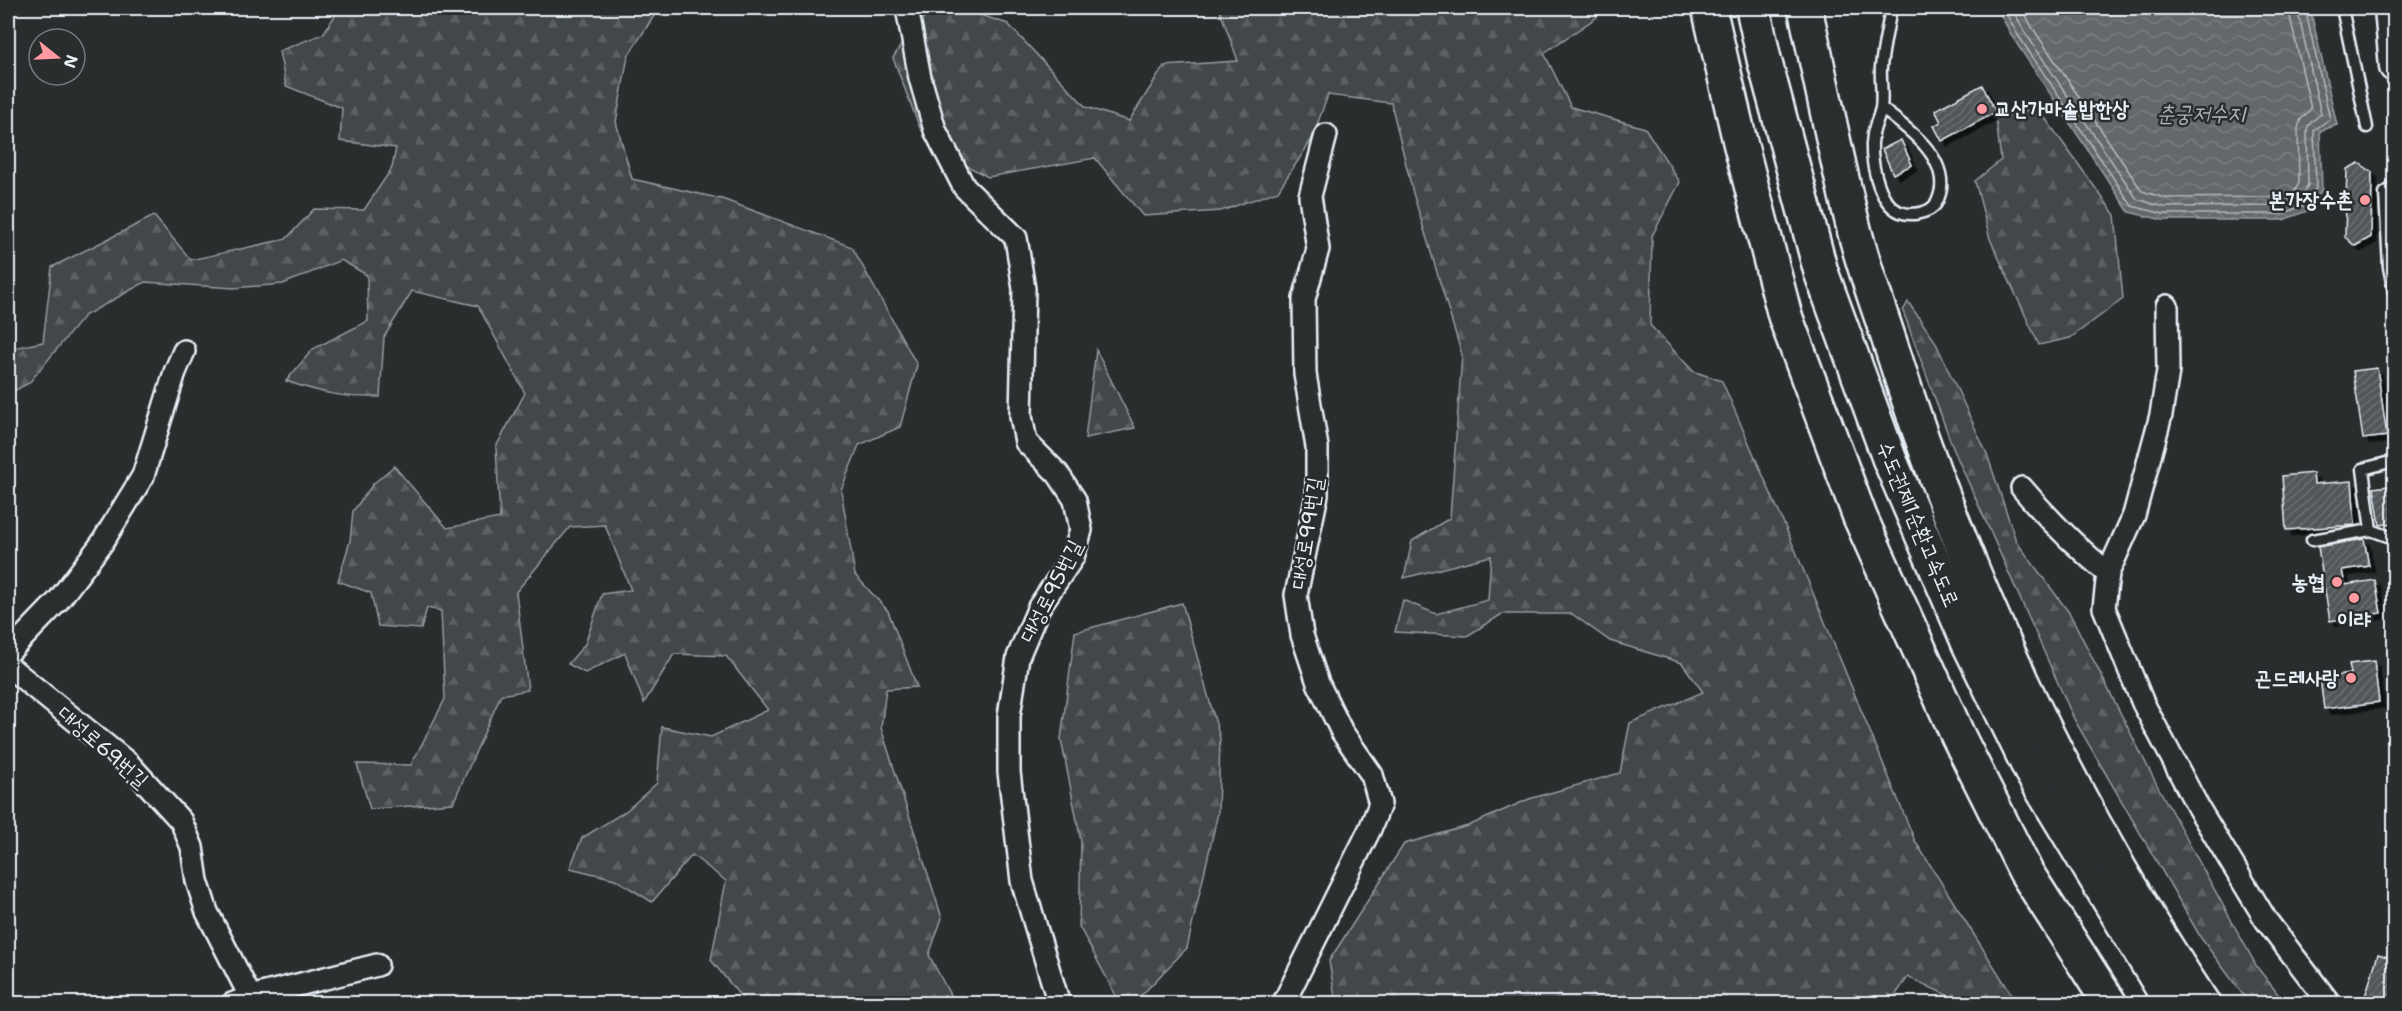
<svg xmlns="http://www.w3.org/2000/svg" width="2402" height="1011" viewBox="0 0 2402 1011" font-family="'Shantell Sans','Poor Story',sans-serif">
  <defs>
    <pattern id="forest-firs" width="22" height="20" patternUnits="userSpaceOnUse" patternTransform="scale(1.5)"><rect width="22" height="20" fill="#424648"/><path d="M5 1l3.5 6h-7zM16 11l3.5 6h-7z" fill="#5d6163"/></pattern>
    <pattern id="water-waves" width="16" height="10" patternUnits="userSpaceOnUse" patternTransform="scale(1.5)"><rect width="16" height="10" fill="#63686b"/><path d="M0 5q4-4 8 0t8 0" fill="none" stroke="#797e81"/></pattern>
    <pattern id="building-hatch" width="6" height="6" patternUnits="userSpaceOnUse" patternTransform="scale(1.5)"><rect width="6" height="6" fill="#535759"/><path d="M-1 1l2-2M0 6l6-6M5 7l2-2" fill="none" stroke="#6c7072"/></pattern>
    <filter id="shadow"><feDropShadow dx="5.5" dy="5.5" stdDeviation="0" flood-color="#0009"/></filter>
  </defs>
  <rect width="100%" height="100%" fill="#2a2d2e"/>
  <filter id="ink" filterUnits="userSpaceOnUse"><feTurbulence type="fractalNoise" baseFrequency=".0167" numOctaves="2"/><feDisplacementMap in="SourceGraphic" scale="12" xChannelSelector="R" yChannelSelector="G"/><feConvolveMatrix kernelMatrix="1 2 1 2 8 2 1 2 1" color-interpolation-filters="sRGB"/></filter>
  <g filter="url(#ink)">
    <g fill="url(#forest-firs)" stroke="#959ca0" stroke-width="1.5">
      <path d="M340 8H659L628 56 616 122 632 179 722 199 852 247 917 365 900 427 859 445 841 490 855 575 888 611 917 687 886 689 881 728 942 918 929 955 950 995 946 1003H746L711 960 726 881 692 855 652 902 615 879 570 868 582 838 626 811 657 783 662 727 711 737 768 710 726 656 674 654 644 703 625 653 585 673 568 664 585 644 602 594 631 590 605 525 570 527 516 592 528 690 501 695 453 803 370 809 357 764 411 765 445 699 441 611 427 608 421 629 378 626 371 593 338 581 350 541 353 511 373 484 394 466 447 528 500 518 496 447 525 393 478 306 412 291 384 337 380 397C343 398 321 393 286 381L313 349 368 321 367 275 341 260 283 284 233 288 145 282 84 316 29 383 8 394V349L43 342 52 267 154 216 191 260 286 239 314 209 364 210 392 168 396 148 340 141 342 108 286 86 279 51 323 34Z"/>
      <path d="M939 8H959L1008 24 1086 107 1129 121 1164 66 1238 61 1219 8H1599L1597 17 1544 53 1571 107 1645 128 1680 182 1652 236 1650 325 1693 371 1722 381 1794 547 1915 841 2017 1003H1950L1947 995 1908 977 1889 1004 1336 1003 1329 961 1404 844 1468 826 1529 799 1620 773 1630 723 1703 692 1682 663 1610 641 1572 614H1502L1467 636 1395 632 1403 600 1436 614 1488 600 1491 556 1404 578 1412 541 1450 518 1462 355 1413 193 1391 103 1328 95 1311 141 1278 191 1221 211 1143 216 1095 158 988 177 941 152 920 128 893 58C907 35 915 20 939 8Z"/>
      <path d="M2037 107 2115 215 2123 299 2070 338 2039 345 1990 239 1975 181 2001 160 1996 120Z"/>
      <path d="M1908 302 1935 341 1987 454 2016 541 2070 614 2157 785 2257 967 2285 1003H2249L2201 938 2074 719 1953 448 1903 311Z"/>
      <path d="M1096 350 1135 428 1085 438Z"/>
      <path d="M1182 603 1220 738 1218 813 1187 948 1134 1003H1120L1079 926 1081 841 1061 739 1075 632Z"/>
    </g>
    <path fill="url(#water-waves)" stroke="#989fa3" stroke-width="1.5" d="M1997 8H2310L2337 125 2320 131 2322 189 2310 210 2283 220H2163L2129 212 2013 38Z"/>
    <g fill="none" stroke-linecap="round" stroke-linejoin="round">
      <g stroke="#b3bac0" stroke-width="1.5">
        <path d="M2003 8 2018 35 2132 206 2164 214H2282L2305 205 2316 188 2314 130 2330 119 2305 8"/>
        <path d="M2012 8 2024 31 2137 199 2164 207 2280 206 2301 198 2308 185 2307 129 2311 122 2321 114 2297 8"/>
        <path d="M2022 8 2032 27 2142 191 2165 198 2279 197 2295 191 2299 183 2298 128 2301 119 2311 109 2288 8"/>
      </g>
    </g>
    <g fill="url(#building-hatch)" stroke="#e8f1f8" stroke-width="1.5" filter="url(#shadow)">
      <path d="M1982 85 1996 112 1942 141 1934 126 1941 122 1935 110Z"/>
      <path d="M1901 140 1912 165 1893 174 1882 149Z"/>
      <path d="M2359 163 2372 172 2371 237 2355 246 2345 237 2347 169Z"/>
      <path d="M2377 368 2387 436 2363 439 2353 371Z"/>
      <path d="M2313 473 2314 484 2352 481 2355 525 2286 530 2282 476Z"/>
      <path d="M2394 478V523L2380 525 2374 488 2389 486 2391 480Z"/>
      <path d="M2364 539 2369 566 2342 570 2345 585 2375 580 2381 613 2330 621 2318 547Z"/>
      <path d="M2374 661 2379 702 2324 709 2320 678 2351 674 2349 664Z"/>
      <path d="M2378 954 2394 959V992L2391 1004H2368L2369 1001 2364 1000Z"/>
    </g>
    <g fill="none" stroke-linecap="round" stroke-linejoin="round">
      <g stroke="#e8f1f8" stroke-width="15">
        <g id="lane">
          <path d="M2342 8 2367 127"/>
          <path d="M1881 108C1905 127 1945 153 1941 189 1940 194 1938 202 1934 206 1926 214 1910 216 1900 212 1877 202 1869 157 1873 134 1875 125 1879 117 1881 108 1883 95 1880 80 1881 67 1883 47 1888 27 1891 8"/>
          <path d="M2394 187 2385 193 2389 267 2394 292"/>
          <path d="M2371 530 2393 538 2394 546"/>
          <path d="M2312 540 2371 530 2363 469 2394 461"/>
        </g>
      </g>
      <g stroke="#e8f1f8" stroke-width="26">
        <g id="street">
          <path d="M907 8 920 78 935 130 964 187 1016 238 1024 289 1021 416 1026 442 1058 474 1075 500 1081 530 1073 557 1039 607 1018 657 1009 716V772L1022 881 1059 1004"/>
          <path d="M2167 306 2168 371 2161 415 2134 515 2108 573 2104 608 2143 703 2199 809 2266 920 2330 1004"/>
          <path d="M2022 488C2048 519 2076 547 2108 573"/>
          <path d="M8 653 58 601 102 543 143 476 175 372 184 351"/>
          <path d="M8 666 129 764 181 821 192 847 197 881 207 912 254 1004"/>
          <path d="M232 1004 250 997 377 965"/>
          <path d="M1283 1004 1370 829 1380 804 1372 775 1342 732 1318 683 1302 635 1296 595 1317 495V447L1305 374 1304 299 1318 249 1310 196 1326 135"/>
        </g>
      </g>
      <g stroke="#e8f1f8" stroke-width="33">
        <path id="secondary" d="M2389 8 2394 67"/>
      </g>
      <g stroke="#e8f1f8" stroke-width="38">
        <g id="highway">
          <path d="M1709 8 1740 142 1785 316 1860 517 1958 736 2026 872 2110 1004"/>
          <path d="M1753 8 1764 59 1821 272 1889 458 1969 644 2031 771 2172 1004"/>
          <path d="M1805 8C1821 80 1835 153 1853 225 1863 267 1879 308 1892 349 1965 580 2069 802 2203 1004"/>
        </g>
      </g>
      <use href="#lane" stroke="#2a2d2e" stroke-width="10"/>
      <use href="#street" stroke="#2a2d2e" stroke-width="21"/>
      <use href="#secondary" stroke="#2a2d2e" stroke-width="28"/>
      <use href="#highway" stroke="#2a2d2e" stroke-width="33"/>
    </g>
  </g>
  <g fill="#ff9aa2" stroke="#2a2d2e" stroke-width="2">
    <circle cx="1982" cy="109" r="6"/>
    <circle cx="2365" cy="200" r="6"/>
    <circle cx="2337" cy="582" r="6"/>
    <circle cx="2354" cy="598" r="6"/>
    <circle cx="2351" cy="678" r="6"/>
  </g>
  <g text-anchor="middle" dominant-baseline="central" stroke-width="5" stroke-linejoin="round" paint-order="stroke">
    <g font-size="21" font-weight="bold" fill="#e8f1f8" stroke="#2a2d2e" text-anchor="end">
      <text x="1994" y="109" text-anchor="start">교산가마솥밥한상</text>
      <text x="2353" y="200">본가장수촌</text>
      <text x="2325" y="582">농협</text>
      <text x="2354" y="620" text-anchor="middle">이랴</text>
      <text x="2339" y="678">곤드레사랑</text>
    </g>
    <g font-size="21" fill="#e8f1f8" stroke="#2a2d2e">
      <text transform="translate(1918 524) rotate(67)">수도권제1순환고속도로</text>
      <text transform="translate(1307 533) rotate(-81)">대성로99번길</text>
      <text transform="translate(1051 591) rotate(-63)">대성로95번길</text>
      <text transform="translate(103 747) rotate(41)">대성로69번길</text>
    </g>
    <g font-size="22" font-style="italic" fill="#acb3b9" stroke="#2a2d2e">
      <text x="2201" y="113">춘궁저수지</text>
    </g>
  </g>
  <rect width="2402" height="1011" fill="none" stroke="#2a2d2e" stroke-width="30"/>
  <rect x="15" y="15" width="2372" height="981" fill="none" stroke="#e8f1f8" stroke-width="2" filter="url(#ink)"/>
  <g transform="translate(57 57) rotate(108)"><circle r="28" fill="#2a2d2e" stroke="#767b7f" stroke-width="1.5"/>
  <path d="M0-4.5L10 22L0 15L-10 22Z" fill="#ff9aa2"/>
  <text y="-9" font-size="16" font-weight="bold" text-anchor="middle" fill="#e8f1f8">N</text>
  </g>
</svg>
